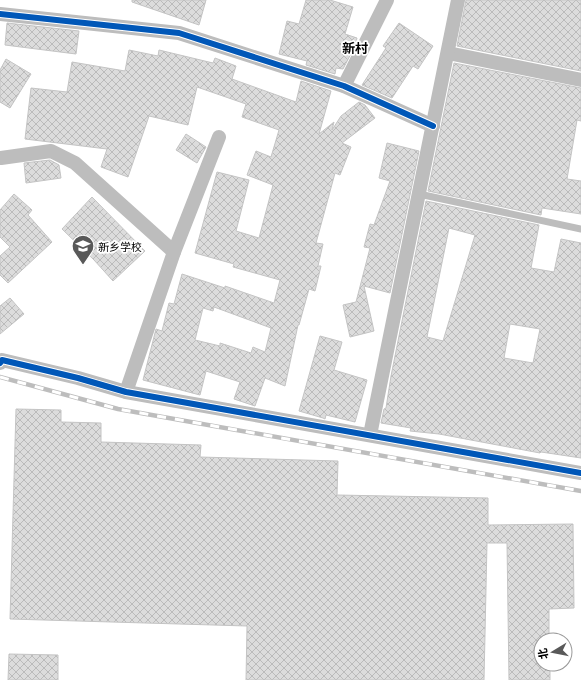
<svg xmlns="http://www.w3.org/2000/svg" width="581" height="680" viewBox="0 0 581 680" font-family="Commissioner,'Noto Sans SC',sans-serif">
  <defs>
    <pattern id="building-cross-hatch" width="8" height="8" patternUnits="userSpaceOnUse"><rect width="8" height="8" fill="#dcdcdc"/><path d="M0 0l8 8M0 8l8-8" fill="none" stroke="#bbb"/></pattern>
  </defs>
  <rect width="100%" height="100%" fill="#fff"/>
  <g fill="url(#building-cross-hatch)" stroke="#c4c4c4" fill-rule="evenodd">
    <path d="M132 0H206L199 25 132 2Z"/>
    <path d="M306 0H330L353 7 345 34 357 38 355 46 343 69 336 68 335 74 306 65 307 61 279 54 287 21 299 24Z"/>
    <path d="M466 0H581V71L457 46Z"/>
    <path d="M7 23 79 31 76 54 5 45Z"/>
    <path d="M399 23 433 46 418 69 413 66 392 98 362 85 386 48 383 46Z"/>
    <path d="M129 50 158 56 159 50 213 63 215 58 236 66 232 79 296 102 301 81 331 91 319 134 334 122 332 130 341 116 359 102 365 105 375 118 342 143 351 147 340 175 335 173 316 243 323 244 318 266H321L315 291 309 289 299 325H298L285 386 265 378 255 406 234 399 240 382 206 371 200 395 143 380 156 329 162 331 169 303 174 304 182 274 225 288V286L274 303 280 280 233 267 234 264 195 253 217 172 249 180 236 231 259 238 273 185 247 175 256 151 271 157 279 130 242 117 246 104 197 87 188 125 149 116 128 177 101 167 107 149 25 139 31 88 67 92 72 62 125 71ZM214 307 271 328 265 352 253 347 251 353 220 343V346L195 340 203 308 213 311Z"/>
    <path d="M6 59 31 74 10 108 0 102V70Z"/>
    <path d="M454 63 581 88V121L577 120 567 179 581 181V214L542 208 541 215 428 191Z"/>
    <path d="M186 134 206 147 197 163 176 150Z"/>
    <path d="M387 143 419 151 390 293 364 286 374 331 350 337 343 305 356 302 370 248 364 247 370 224 374 225 390 181 379 178Z"/>
    <path d="M50 160 59 165 61 178 26 183 24 163Z"/>
    <path d="M14 194 32 210 28 215 52 242 8 283 0 275V256L10 247 0 237V210Z"/>
    <path d="M92 197 145 251 113 281 94 260 62 229Z"/>
    <path d="M426 201 539 225 531 268 554 272 561 239 581 243V458L541 452 540 453 439 434 410 431 411 428 381 423 384 409 386 408 391 376ZM449 228 475 235 443 341 427 337ZM510 324 540 329 533 363 504 358Z"/>
    <path d="M10 298 24 314 0 334V306Z"/>
    <path d="M320 336 342 342 334 370 367 380 355 422 326 415 325 419 323 418 299 411Z"/>
    <path d="M16 409 61 410V422L101 423V442L201 445 200 457 338 461 337 495 488 498V525L573 524 574 608 549 609V640H541V664H550V680H509L507 543H487L484 680H246L247 626 10 619Z"/>
    <path d="M9 654 58 655V680H8Z"/>
  </g>
  <g fill="none" stroke-linecap="round" stroke-linejoin="round">
    <path stroke="#bdbdbd" stroke-width="7" d="M419 194 581 229"/>
    <g stroke="#bdbdbd" stroke-width="14">
      <path d="M0 14 179 33 344 86 433 126"/>
      <path d="M448 53 581 80"/>
      <path d="M344 86 387 0"/>
      <path d="M1 158 51 151 75 163 174 252 126 392"/>
      <path d="M174 252 219 137"/>
      <path d="M0 363 2 360 78 378 126 392 581 473"/>
      <path d="M370 435 458 0"/>
    </g>
    <g stroke="#bdbdbd" stroke-width="4.5">
      <path id="rail" d="M0 377 118 409 581 491"/>
    </g>
    <use href="#rail" stroke="#fff" stroke-width="3" stroke-dasharray="9" stroke-linecap="butt"/>
    <g stroke="#fff" stroke-width="8">
      <g id="cycleway">
        <path d="M0 14 179 33 344 86 433 126"/>
        <path d="M0 363 2 360 78 378 126 392 581 473"/>
      </g>
    </g>
    <use href="#cycleway" stroke="#0057b8" stroke-width="6"/>
  </g>
  <defs>
    <g id="school-pin" transform="scale(1.15)"><path d="M0 17L-7.5 6A9.5 9.5 0 1 1 7.5 6Z" fill="#595959" stroke="#fff"/><path d="M0-5L7-2L0 1L-7-2ZM-4 1L0 2.5L4 1V4Q0 6-4 4Z" fill="#fff"/></g>
  </defs>
  <g fill-rule="evenodd">
    <use href="#school-pin" x="83" y="246"/>
  </g>
  <g text-anchor="middle" dominant-baseline="central" stroke-width="3.5" stroke-linejoin="round" paint-order="stroke">
    <g font-size="11" fill="#000" stroke="#fff" text-anchor="start">
      <text x="98" y="246">新乡学校</text>
    </g>
    <g font-size="13" font-weight="bold" fill="#000" stroke="#fff">
      <text x="355" y="48">新村</text>
    </g>
  </g>
  <g transform="translate(553 652) rotate(260)"><circle r="19" fill="#ffffff" stroke="#999999"/>
  <path d="M0-3L7 15L0 10L-7 15Z" fill="#595959"/>
  <text y="-6" font-size="11" font-weight="bold" text-anchor="middle" fill="#000000">北</text>
  </g>
</svg>
